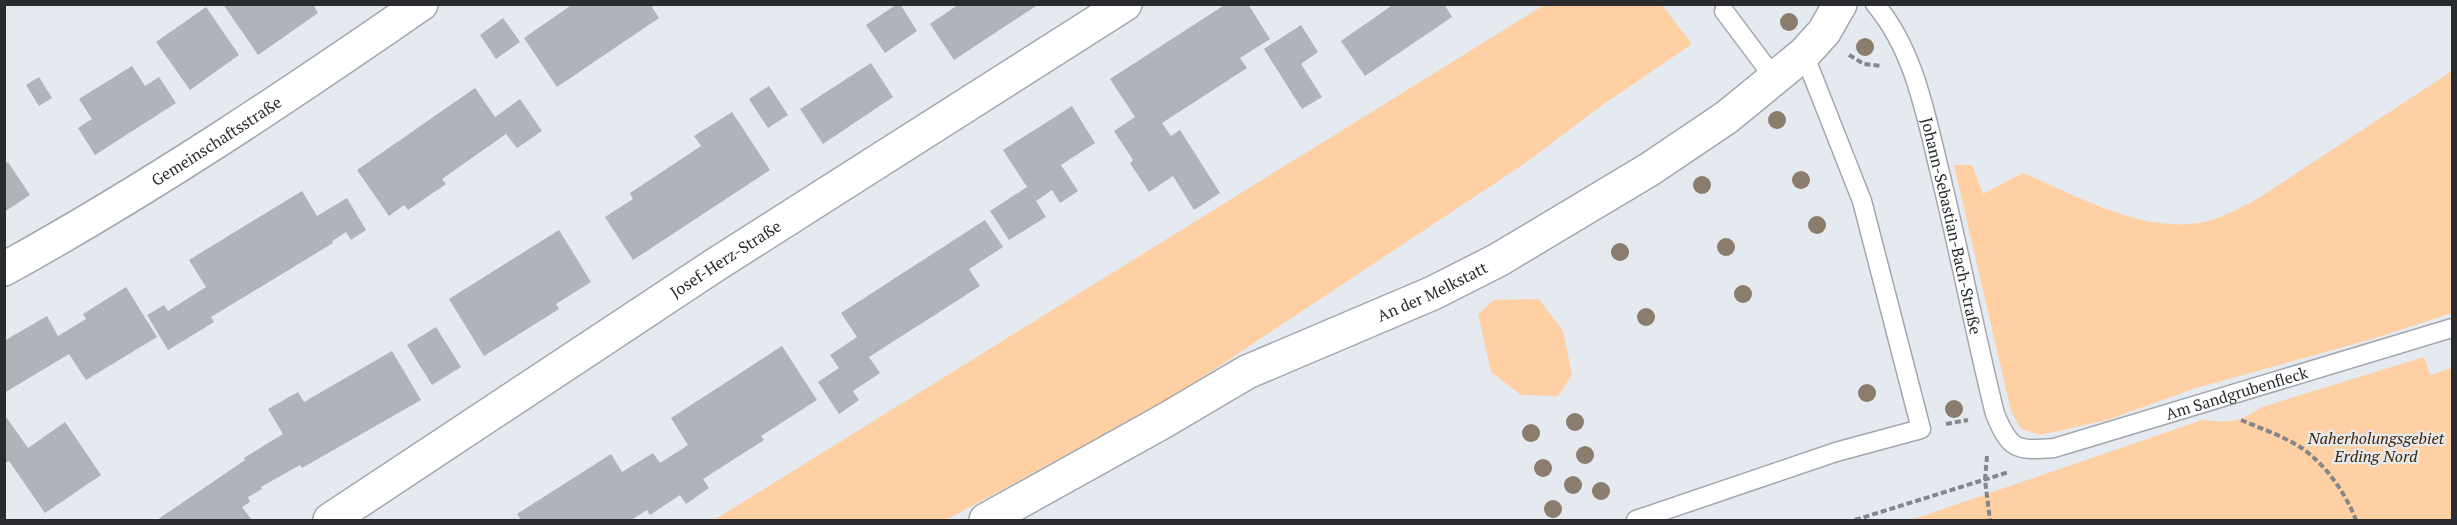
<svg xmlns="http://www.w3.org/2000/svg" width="2457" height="525" viewBox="0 0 2457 525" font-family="'PT Serif',serif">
  <rect width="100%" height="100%" fill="#e5e9f0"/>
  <g fill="#fed0a3">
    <path d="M1544 5H1662L1692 44 1601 106 1524 164 1171 398 946 520H714Z"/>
    <path d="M2452 71V313L2372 339 2196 388 2107 420 2041 435 2021 429 2011 411 1954 165H1972L1983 194 2023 173C2073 194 2134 229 2189 224 2212 223 2234 211 2254 201Z"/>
    <path d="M1539 299 1563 331 1572 375 1558 396 1521 395 1491 372 1478 314 1494 300Z"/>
    <path d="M2424 357 2430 375 2452 368V520H1911L2202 420C2230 423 2238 423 2262 407Z"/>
  </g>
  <g fill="#afb3ba">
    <path d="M223 4H313L318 13 258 55Z"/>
    <path d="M573 4H655L652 7 659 18 557 87 524 38Z"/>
    <path d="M897 4H900L917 31 885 53 866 25Z"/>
    <path d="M959 4H1039L954 60 930 24Z"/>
    <path d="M1226 4H1248L1270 39 1240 58 1247 68 1162 123 1171 136 1180 130 1220 193 1194 210 1173 176 1149 192 1130 163 1133 160 1114 131 1135 117 1110 79Z"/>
    <path d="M1394 4H1444L1452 17 1365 76 1341 41Z"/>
    <path d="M206 7 239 55 190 90 156 42Z"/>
    <path d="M503 18 520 42 496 59 480 35Z"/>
    <path d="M1301 25 1318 52 1301 64 1322 97 1302 109 1264 49Z"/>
    <path d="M871 63 893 97 823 144 800 109Z"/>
    <path d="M132 66 145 86 159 77 176 103 95 155 78 128 92 119 79 99Z"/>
    <path d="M39 77 52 98 39 106 26 85Z"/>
    <path d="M769 86 788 115 768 128 749 99Z"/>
    <path d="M475 88 495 117 520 99 542 131 517 148 506 134 442 179 446 184 408 210 404 205 389 216 357 170Z"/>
    <path d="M1072 106 1095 143 1061 165 1078 191 1060 203 1052 190 1036 201 1046 217 1009 240 990 211 1027 187 1003 150Z"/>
    <path d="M732 112 770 170 633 260 605 217 633 199 630 193 701 146 694 136Z"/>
    <path d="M8 162 30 195 4 212V164Z"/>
    <path d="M302 191 317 216 347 198 366 230 351 240 346 232 332 241 333 243 211 317 214 322 168 350 147 315 164 305 168 311 206 287 189 260Z"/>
    <path d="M985 220 1003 247 969 269 980 286 869 357 880 373 853 391 859 400 839 414 818 382 839 368 830 355 857 337 841 313Z"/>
    <path d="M559 230 591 282 556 304 559 309 484 356 449 299Z"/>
    <path d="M126 287 157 337 86 380 69 354 4 393V341L47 316 58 336 86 319 83 314Z"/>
    <path d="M436 327 461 367 432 385 407 345Z"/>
    <path d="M782 346 817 400 761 436 764 440 703 479 709 488 686 504 680 495 650 515 647 510 631 520H521L517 514 611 454 622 472 653 453 660 463 688 445 671 418Z"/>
    <path d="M392 351 421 400 302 468 300 465 261 487 262 489 248 497 250 502 242 507 252 520H157L245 460 244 458 283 434 268 409 298 392 304 402Z"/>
    <path d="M4 414 28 448 65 422 101 475 45 513 9 461 4 464Z"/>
  </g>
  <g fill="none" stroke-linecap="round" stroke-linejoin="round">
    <g stroke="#a3a7ae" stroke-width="21">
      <g id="lane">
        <path id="s1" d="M1875 4C1914 50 1925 112 1939 169 1959 250 1975 333 1995 414 2010 450 2016 451 2054 448L2452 328"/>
        <path d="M1724 11 1775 79"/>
        <path d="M1636 520 1836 452 1921 429 1862 201 1804 54"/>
      </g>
    </g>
    <g stroke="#a3a7ae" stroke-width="36">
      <g id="street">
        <path id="s2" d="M4 269C149 189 285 98 421 4"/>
        <path id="s3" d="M330 520 715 265 1125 4"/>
        <path id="s4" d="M986 520 1164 421 1247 372 1433 293 1498 260 1650 169 1727 117 1804 54 1824 32 1840 4"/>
      </g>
    </g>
    <g stroke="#83868b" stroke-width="4" stroke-dasharray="6 3" stroke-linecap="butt">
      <path d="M1849 55 1864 64 1881 66"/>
      <path d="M2241 420C2260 428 2283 436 2300 447 2325 463 2346 494 2356 520"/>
      <path d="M1946 424 1968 420"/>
      <path d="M1987 456 1985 480 1990 520"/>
      <path d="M1855 520 2009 472"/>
    </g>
    <use href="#lane" stroke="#fff" stroke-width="18"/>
    <use href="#street" stroke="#fff" stroke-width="33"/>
  </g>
  <g fill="#8b7d6d">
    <circle cx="1789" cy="22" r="9"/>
    <circle cx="1865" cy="47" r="9"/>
    <circle cx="1777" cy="120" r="9"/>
    <circle cx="1801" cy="180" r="9"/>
    <circle cx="1702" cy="185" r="9"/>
    <circle cx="1817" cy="225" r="9"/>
    <circle cx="1726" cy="247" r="9"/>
    <circle cx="1620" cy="252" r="9"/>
    <circle cx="1743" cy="294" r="9"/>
    <circle cx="1646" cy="317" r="9"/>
    <circle cx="1867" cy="393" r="9"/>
    <circle cx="1954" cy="409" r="9"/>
    <circle cx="1575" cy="422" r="9"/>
    <circle cx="1531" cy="433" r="9"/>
    <circle cx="1585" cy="455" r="9"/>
    <circle cx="1543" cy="468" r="9"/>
    <circle cx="1573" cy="485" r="9"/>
    <circle cx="1601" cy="491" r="9"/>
    <circle cx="1553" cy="509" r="9"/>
  </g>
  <g text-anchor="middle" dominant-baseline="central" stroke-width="4.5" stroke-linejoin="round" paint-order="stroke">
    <g font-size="16" fill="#292b2e" stroke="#e5e9f0">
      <text stroke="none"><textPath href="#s2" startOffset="248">Gemeinschaftsstraße</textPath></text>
      <text stroke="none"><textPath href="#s1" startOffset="237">Johann-Sebastian-Bach-Straße</textPath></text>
      <text stroke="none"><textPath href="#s3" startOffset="474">Josef-Herz-Straße</textPath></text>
      <text stroke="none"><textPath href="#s4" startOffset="502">An der Melkstatt</textPath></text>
      <text stroke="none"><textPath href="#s1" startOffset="698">Am Sandgrubenfleck</textPath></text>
    </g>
    <g font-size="16" font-style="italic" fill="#412402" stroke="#e5e9f0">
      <text x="2376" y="438">Naherholungsgebiet<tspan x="2376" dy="18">Erding Nord</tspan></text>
    </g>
  </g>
  <rect width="2457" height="525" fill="none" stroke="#292b2e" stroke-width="12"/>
</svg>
